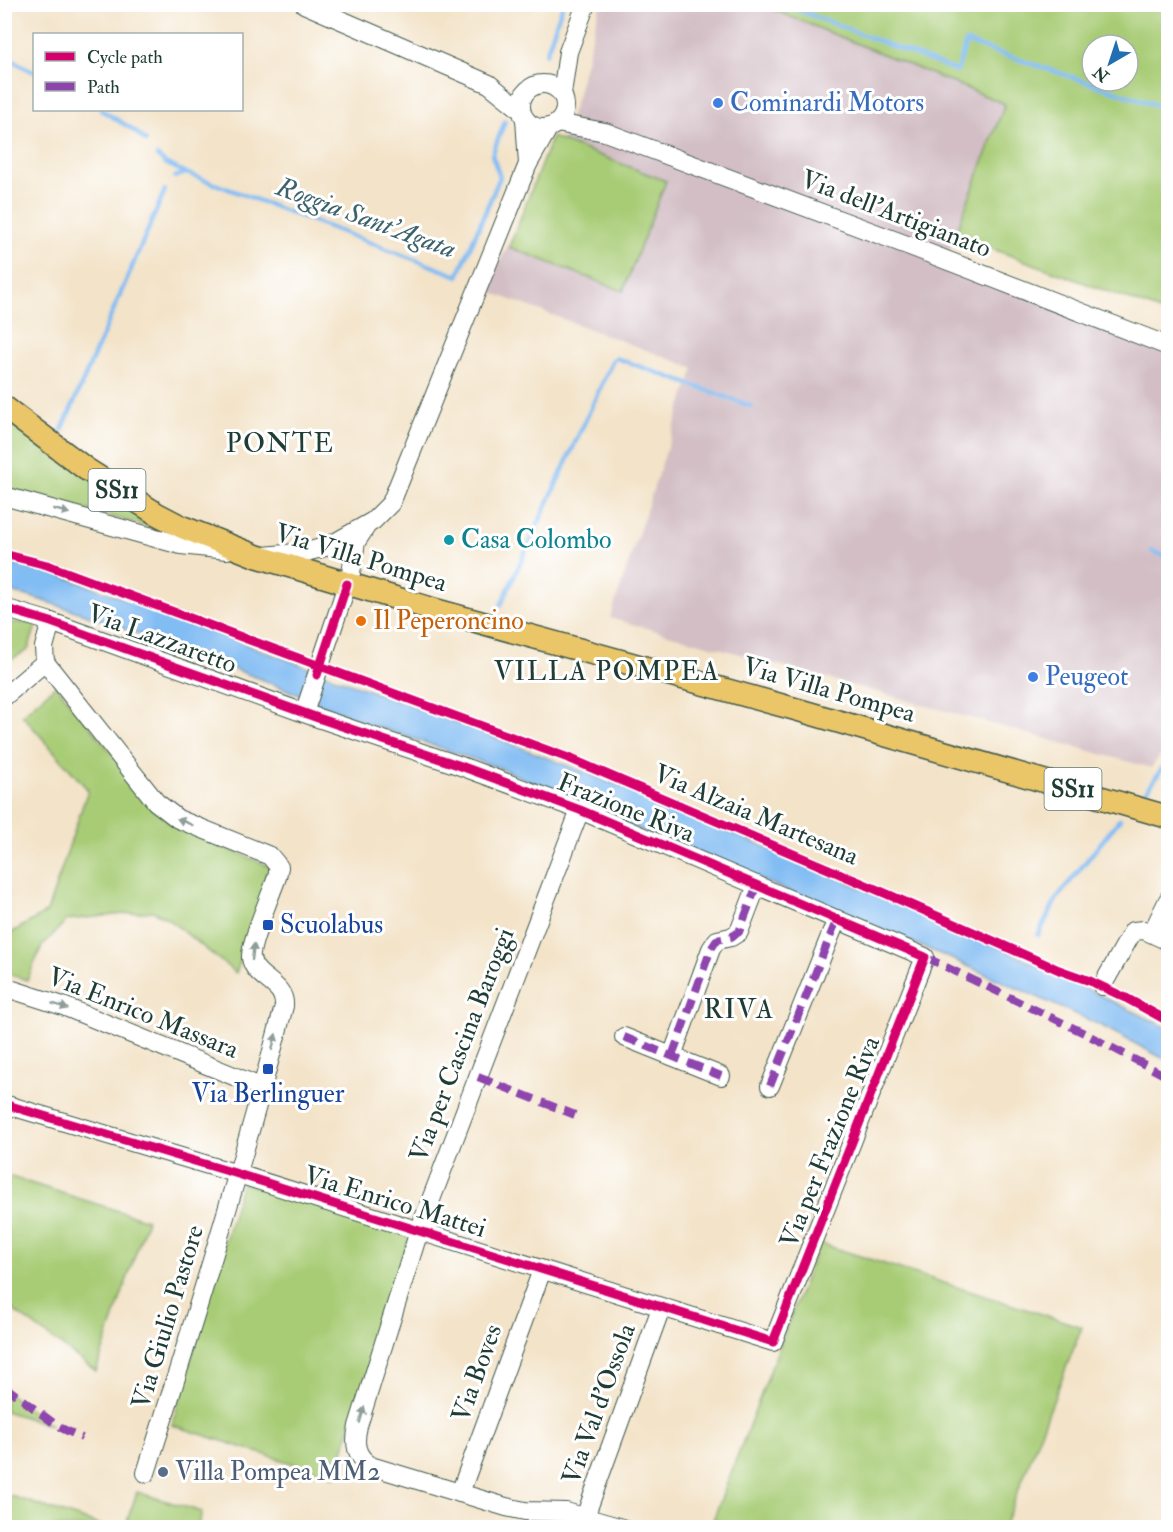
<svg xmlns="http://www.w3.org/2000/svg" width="1173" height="1532" viewBox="0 0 1173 1532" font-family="'IM FELL Double Pica',serif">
  <rect width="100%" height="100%" fill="#fff"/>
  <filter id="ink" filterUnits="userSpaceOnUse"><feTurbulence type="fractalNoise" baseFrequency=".0167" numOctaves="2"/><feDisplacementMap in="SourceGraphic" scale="12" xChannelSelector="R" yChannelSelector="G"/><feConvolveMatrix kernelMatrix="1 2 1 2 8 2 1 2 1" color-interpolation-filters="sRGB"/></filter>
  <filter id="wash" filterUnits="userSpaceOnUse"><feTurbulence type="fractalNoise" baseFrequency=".008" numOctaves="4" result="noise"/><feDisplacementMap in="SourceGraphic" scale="24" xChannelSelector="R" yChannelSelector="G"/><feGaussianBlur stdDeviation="1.35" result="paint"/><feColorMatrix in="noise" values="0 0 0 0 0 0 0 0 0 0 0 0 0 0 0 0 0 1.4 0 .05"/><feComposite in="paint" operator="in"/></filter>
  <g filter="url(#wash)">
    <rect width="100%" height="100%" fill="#f3e3c8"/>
    <path fill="#d2bec4" d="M600 5H762L1006 104 946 260 1168 347V745L1151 768 610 618 694 368 485 290 562 141 577 97Z"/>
    <g fill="#a8cc76" stroke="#648455" stroke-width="1.5" fill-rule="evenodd">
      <path d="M762 5H1168V314L955 235 1005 104ZM1092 45H1128V81H1092Z"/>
      <path d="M552 137 666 181 623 291 509 247Z"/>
      <path d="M4 420 195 539 5 488Z"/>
      <path d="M5 622 37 623 28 650 5 663Z"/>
      <path d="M56 685 169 823 273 868 236 973 168 919 153 911 67 920 42 946 27 980 5 973 4 937 47 912 88 790 22 715Z"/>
      <path d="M5 1175 147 1220 96 1371 5 1304Z"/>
      <path d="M242 1182 410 1235 335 1477 172 1425Z"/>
      <path d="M819 1243 1082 1327 1004 1527 710 1528Z"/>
      <path d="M5 1391 52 1426 5 1411Z"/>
      <path d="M137 1492 202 1512 198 1527H125Z"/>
      <path d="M4 1495 11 1496 106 1527 12 1528 5 1525Z"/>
    </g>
    <path fill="#81bcf3" stroke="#507c94" stroke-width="1.5" d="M5 562 59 575 95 588 478 731 633 791 982 939 1168 1028V1061L1100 1025 945 956 619 821 500 768 364 722 266 681 85 614 28 596 5 591Z"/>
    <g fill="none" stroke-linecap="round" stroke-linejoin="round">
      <g stroke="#81bcf3" stroke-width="4.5">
        <path d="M782 4 957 71 966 42 1168 109"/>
        <path d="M546 54 563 4"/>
        <path d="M4 56 34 72"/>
        <path d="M101 110 132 129 146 141"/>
        <path d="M157 156 165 163 186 173"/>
        <path d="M175 177 186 173 458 276 500 177 492 155 505 121"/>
        <path d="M62 430 165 190"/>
        <path d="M1152 551 1168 557"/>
        <path d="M501 605 613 360 616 358 751 406"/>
        <path d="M1146 792 1168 760"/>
        <path d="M1038 935 1057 898 1120 819"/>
      </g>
    </g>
  </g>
  <g filter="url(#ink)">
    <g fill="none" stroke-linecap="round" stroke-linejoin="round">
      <g stroke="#3f564a" stroke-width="20">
        <g id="minor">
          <path d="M304 4 489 84 520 109"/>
          <circle cx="543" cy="106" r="22"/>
          <path d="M562 94 568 52 586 4"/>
          <path d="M525 119 528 164"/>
          <path d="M557 123 605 132 915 248 1168 346"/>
          <path d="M4 496 181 545 227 550"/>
          <path d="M264 556 306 552 329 546 373 521 391 503 528 164 549 127"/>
          <path d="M4 608 51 622 318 718 458 765 580 810 925 957 773 1342 238 1174 4 1104"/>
          <path d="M51 622 44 647 45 662 156 802 178 819 270 856 279 867 277 877C272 892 249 945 251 958 254 979 286 983 284 1006 243 1163 195 1318 146 1473"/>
          <path d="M4 697 45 662"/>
          <path d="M304 713 351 573 356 542 367 525"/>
          <path d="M580 810 419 1231 358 1426C354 1443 355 1456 371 1466L506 1507 525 1511 566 1512 622 1528"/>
          <path d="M1152 933 1168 900"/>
          <path d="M1102 986 1133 931 1144 930 1168 941"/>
          <path d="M4 987 63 1006 263 1088"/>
          <path d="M624 1037 721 1076"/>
          <path d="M672 1056 711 949 717 940 731 937 739 932 757 885"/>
          <path d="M770 1086 837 919"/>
          <path d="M460 1493 542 1270"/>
          <path d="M585 1517 661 1308"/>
        </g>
      </g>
      <g stroke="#3f564a" stroke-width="25">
        <path id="major" d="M4 407 86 469 157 514 182 527 256 556 432 609 795 709 1168 817"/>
      </g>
      <use href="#minor" stroke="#fff" stroke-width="18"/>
      <use href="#major" stroke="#ebc669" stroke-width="22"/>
      <g stroke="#8e44ad" stroke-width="8" stroke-dasharray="15 8" stroke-linecap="butt">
        <path d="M925 957 1084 1033 1168 1077"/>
        <path d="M624 1037 721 1076"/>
        <path d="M672 1056 711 949 717 940 731 937 739 932 757 885"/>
        <path d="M478 1077 575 1115"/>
        <path d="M770 1086 837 919"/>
        <path d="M4 1386 59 1427 82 1438"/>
      </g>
      <g stroke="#fff" stroke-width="13">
        <g id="cycleway">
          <path d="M4 554 47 565 571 759 887 894 1059 970 1090 981 1126 998 1168 1021"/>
          <path d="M4 608 51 622 318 718 458 765 580 810 925 957 773 1342 238 1174 4 1104"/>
          <path d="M317 675 347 584"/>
        </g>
      </g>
      <use href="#cycleway" stroke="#d6006c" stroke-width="9"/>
    </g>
    <defs><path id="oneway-solid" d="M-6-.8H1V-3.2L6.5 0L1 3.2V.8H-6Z" transform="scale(1.5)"/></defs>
    <g fill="#8f9e9a">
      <use href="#oneway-solid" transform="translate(61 511) rotate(16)"/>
      <use href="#oneway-solid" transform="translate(185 822) rotate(-157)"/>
      <use href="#oneway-solid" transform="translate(253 952) rotate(-83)"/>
      <use href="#oneway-solid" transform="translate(60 1006) rotate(19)"/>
      <use href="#oneway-solid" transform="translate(274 1042) rotate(-76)"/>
      <use href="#oneway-solid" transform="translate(362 1415) rotate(-73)"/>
    </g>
  </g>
  <g fill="#3f7fe0" stroke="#fff" stroke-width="2">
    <circle cx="718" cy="103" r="6"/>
    <circle cx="1033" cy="677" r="6"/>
  </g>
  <circle fill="#0f9aa8" stroke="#fff" stroke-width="2" cx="449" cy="540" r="6"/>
  <circle fill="#e8710a" stroke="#fff" stroke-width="2" cx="361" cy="621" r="6"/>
  <g fill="#1a4fb4" stroke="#fff" stroke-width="2">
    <rect x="262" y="919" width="12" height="12" rx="3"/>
    <rect x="262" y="1063" width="12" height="12" rx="3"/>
  </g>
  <circle fill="#5c6f8a" stroke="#fff" stroke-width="2" cx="163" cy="1472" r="6"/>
  <g text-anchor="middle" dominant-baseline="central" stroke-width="6" stroke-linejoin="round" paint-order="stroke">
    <g fill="#fff" stroke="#627771" stroke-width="1.5">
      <rect x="88.5" y="469" width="57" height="42" rx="4.5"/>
      <rect x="1044.5" y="768" width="57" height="42" rx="4.5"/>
    </g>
    <g font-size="24" font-weight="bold" fill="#1f3d34">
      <text x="117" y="490">SS11</text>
      <text x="1073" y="789">SS11</text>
    </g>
    <g font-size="26" fill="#366cbe" stroke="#fff" text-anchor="start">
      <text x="730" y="103">Cominardi Motors</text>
      <text x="1045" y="677">Peugeot</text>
    </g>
    <g font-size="26" fill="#1f3d34" stroke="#fff">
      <text transform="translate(896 214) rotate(21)">Via dell'Artigianato</text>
      <text transform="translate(361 558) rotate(17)">Via Villa Pompea</text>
      <text transform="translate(162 639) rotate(20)">Via Lazzaretto</text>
      <text transform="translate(829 690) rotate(16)">Via Villa Pompea</text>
      <text transform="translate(626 808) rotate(22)">Frazione Riva</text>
      <text transform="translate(756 815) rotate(23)">Via Alzaia Martesana</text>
      <text transform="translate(143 1013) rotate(22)">Via Enrico Massara</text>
      <text transform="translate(462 1045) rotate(-69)">Via per Cascina Baroggi</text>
      <text transform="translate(830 1142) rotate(-68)">Via per Frazione Riva</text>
      <text transform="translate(395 1202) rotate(17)">Via Enrico Mattei</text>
      <text transform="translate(168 1317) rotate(-73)">Via Giulio Pastore</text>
      <text transform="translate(477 1373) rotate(-70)">Via Boves</text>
      <text transform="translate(599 1404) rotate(-70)">Via Val d'Ossola</text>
    </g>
    <g font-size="26" fill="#0d838f" stroke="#fff" text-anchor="start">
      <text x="461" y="540">Casa Colombo</text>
    </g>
    <g font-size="26" fill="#c56008" stroke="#fff" text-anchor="start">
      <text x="373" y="621">Il Peperoncino</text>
    </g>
    <g font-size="26" fill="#164399" stroke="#fff" text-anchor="start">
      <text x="280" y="925">Scuolabus</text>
      <text x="268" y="1094" text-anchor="middle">Via Berlinguer</text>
    </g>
    <g font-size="26" fill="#4e5e75" stroke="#fff" text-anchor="start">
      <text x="175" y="1472">Villa Pompea MM2</text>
    </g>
    <g font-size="27" font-style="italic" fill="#3c636d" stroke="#fff">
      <text transform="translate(366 218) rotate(20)">Roggia Sant'Agata</text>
    </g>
    <g font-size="27" letter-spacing="1.5" fill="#1f3d34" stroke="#fff">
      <text x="280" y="443">PONTE</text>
      <text x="607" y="671">VILLA POMPEA</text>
      <text x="739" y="1009">RIVA</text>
    </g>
  </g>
  <rect width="1173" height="1532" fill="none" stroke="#fff" stroke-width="24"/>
  <rect x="33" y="33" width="210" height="78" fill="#ffffff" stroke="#a5b1ae" stroke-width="1.5"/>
  <rect x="45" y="52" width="30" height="9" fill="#d6006c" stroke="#a5b1ae" stroke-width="1.5"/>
  <text x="87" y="63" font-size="18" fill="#1f3d34">Cycle path</text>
  <rect x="45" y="82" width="30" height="9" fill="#8e44ad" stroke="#a5b1ae" stroke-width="1.5"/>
  <text x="87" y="93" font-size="18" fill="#1f3d34">Path</text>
  <g transform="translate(1110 63) rotate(219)"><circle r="28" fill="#ffffff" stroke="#a5b1ae" stroke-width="1.5"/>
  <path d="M0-4.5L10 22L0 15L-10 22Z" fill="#1f6fb2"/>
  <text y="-9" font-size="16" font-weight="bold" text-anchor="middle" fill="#1f3d34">N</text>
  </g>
</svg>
